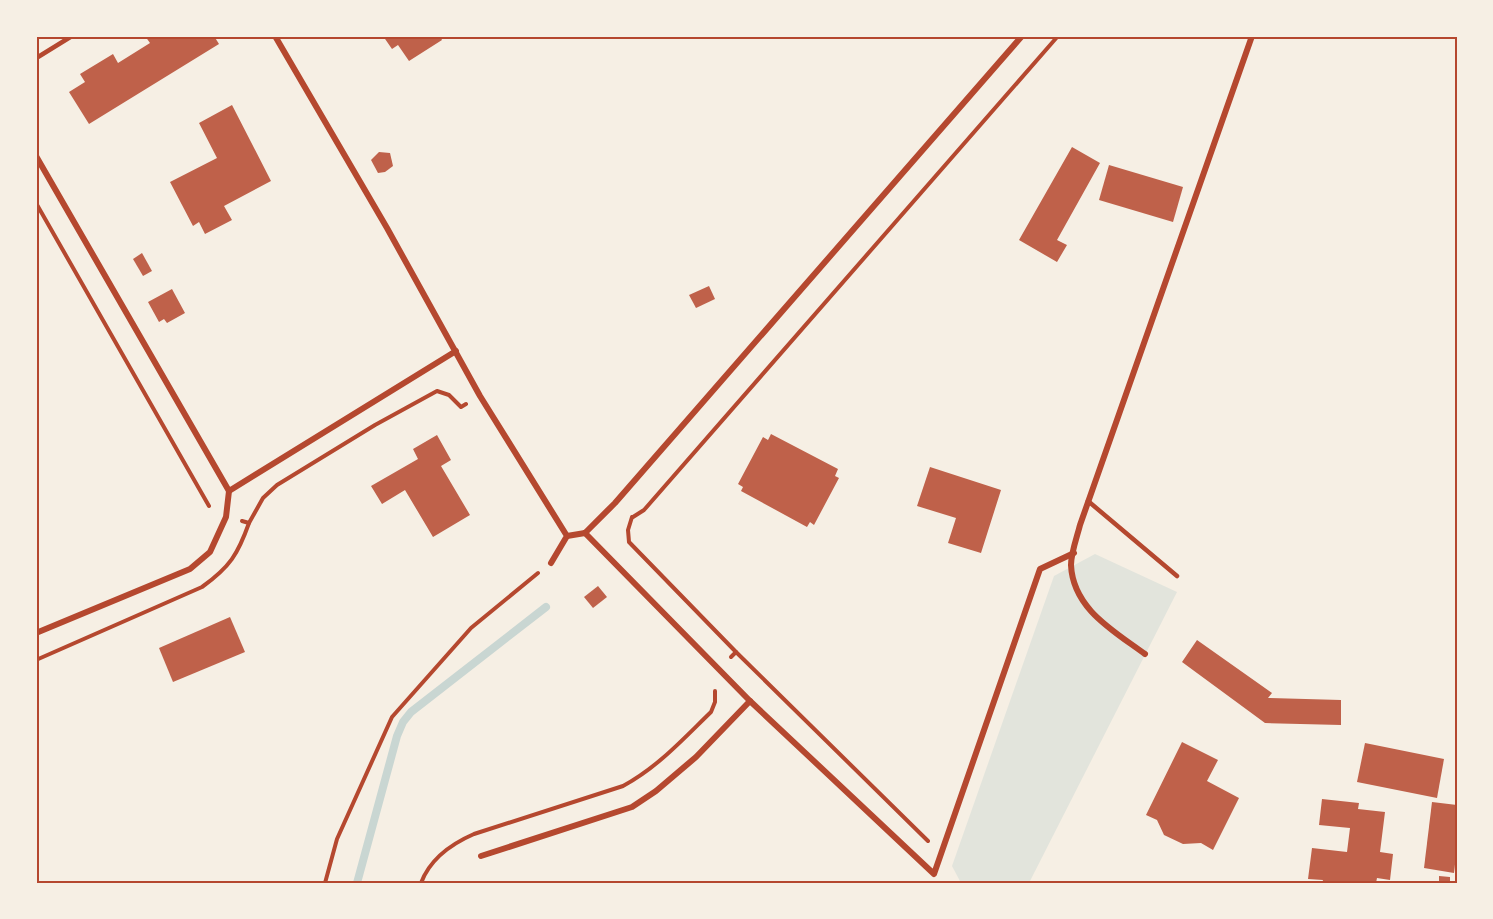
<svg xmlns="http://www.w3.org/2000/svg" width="1493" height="919" viewBox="0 0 1493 919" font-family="Ubuntu,sans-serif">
  <rect width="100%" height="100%" fill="#f6efe4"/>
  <path fill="#e2e4dc" d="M1095 554 1177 592 1029 883H961L952 866 1054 576Z"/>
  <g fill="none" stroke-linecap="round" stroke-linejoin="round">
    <path stroke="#c9d6d2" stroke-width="8" d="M357 883 397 736 403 722 411 712 546 607"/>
  </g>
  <g fill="#bf614a">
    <path d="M145 36H214L219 44 89 124 69 92 85 82 80 74 113 54 118 63 150 43Z"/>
    <path d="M383 36H440L442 40 409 61 398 45 392 49Z"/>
    <path d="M232 105 271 181 224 206 232 220 205 234 199 222 193 226 170 182 217 158 199 123Z"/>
    <path d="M1072 147 1100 163 1057 240 1067 245 1057 262 1019 240Z"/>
    <path d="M379 152 390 153 393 166 385 172 378 173 371 160Z"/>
    <path d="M1109 165 1183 187 1173 222 1099 200Z"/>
    <path d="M142 253 152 271 143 276 133 259Z"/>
    <path d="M709 286 715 299 696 308 689 295Z"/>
    <path d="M172 289 185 313 167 323 164 319 159 322 148 302Z"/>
    <path d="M771 434 838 469 835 476 839 478 814 525 810 522 807 527 741 491 743 487 738 484 763 437 768 440Z"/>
    <path d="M437 435 451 460 441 466 470 515 433 537 405 490 382 504 371 486 418 459 413 449Z"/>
    <path d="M930 467 1001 490 981 553 948 543 956 518 917 506Z"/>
    <path d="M598 586 607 597 593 608 584 597Z"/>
    <path d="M230 617 245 652 173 682 159 648Z"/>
    <path d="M1197 640 1272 693 1268 698 1341 700V725L1265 723 1182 662Z"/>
    <path d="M1182 742 1218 760 1207 781 1239 798 1213 850 1201 843 1183 844 1164 835 1157 820 1146 815Z"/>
    <path d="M1365 743 1444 759 1437 798 1357 782Z"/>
    <path d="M1322 799 1359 803 1358 809 1385 812 1380 852 1393 854 1390 880 1377 878 1376 883H1322L1323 880 1308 879 1312 848 1347 852 1350 828 1319 825Z"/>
    <path d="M1432 802 1457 805V848L1454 873 1424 868Z"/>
    <path d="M1439 876 1450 877V883H1439Z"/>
  </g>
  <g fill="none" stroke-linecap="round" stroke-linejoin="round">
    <g stroke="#b5482f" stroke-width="4">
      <path d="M36 203 209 506"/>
      <path d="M632 517 628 530 629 542 736 652 731 657"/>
      <path d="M633 517 644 510 1058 36"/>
      <path d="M249 523 263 498 277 485 375 425 437 391 449 395 461 407 466 404"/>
      <path d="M736 652 928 841"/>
      <path d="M36 660 202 587C230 567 238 554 249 523L242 521"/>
      <path d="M325 883 337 839 392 717 471 628 538 573"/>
      <path d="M421 883C430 859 451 844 474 834L623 786C658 767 683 739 711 712L715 702V691"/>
    </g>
    <g stroke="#b5482f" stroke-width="4.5">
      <path d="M38 57 72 36"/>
      <path d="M1088 501 1177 576"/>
    </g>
    <g stroke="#b5482f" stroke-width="6">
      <path d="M275 36 387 228 480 396 567 536 551 563"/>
      <path d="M36 156 229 491 226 517 210 552 190 569 36 633"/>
      <path d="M229 491 456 351"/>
      <path d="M585 533 750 701 934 874 1040 569 1074 553"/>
      <path d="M585 533 615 503 1022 36"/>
      <path d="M567 536 585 533"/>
      <path d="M1145 654C1114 631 1073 609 1071 565 1071 553 1077 537 1080 525L1252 36"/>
      <path d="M481 856 632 807 656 791 696 757 750 701"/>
    </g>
  </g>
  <rect width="1493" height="919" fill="none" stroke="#f6efe4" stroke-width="75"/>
  <rect x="38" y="38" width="1418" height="844" fill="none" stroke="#b5482f" stroke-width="2"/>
</svg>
